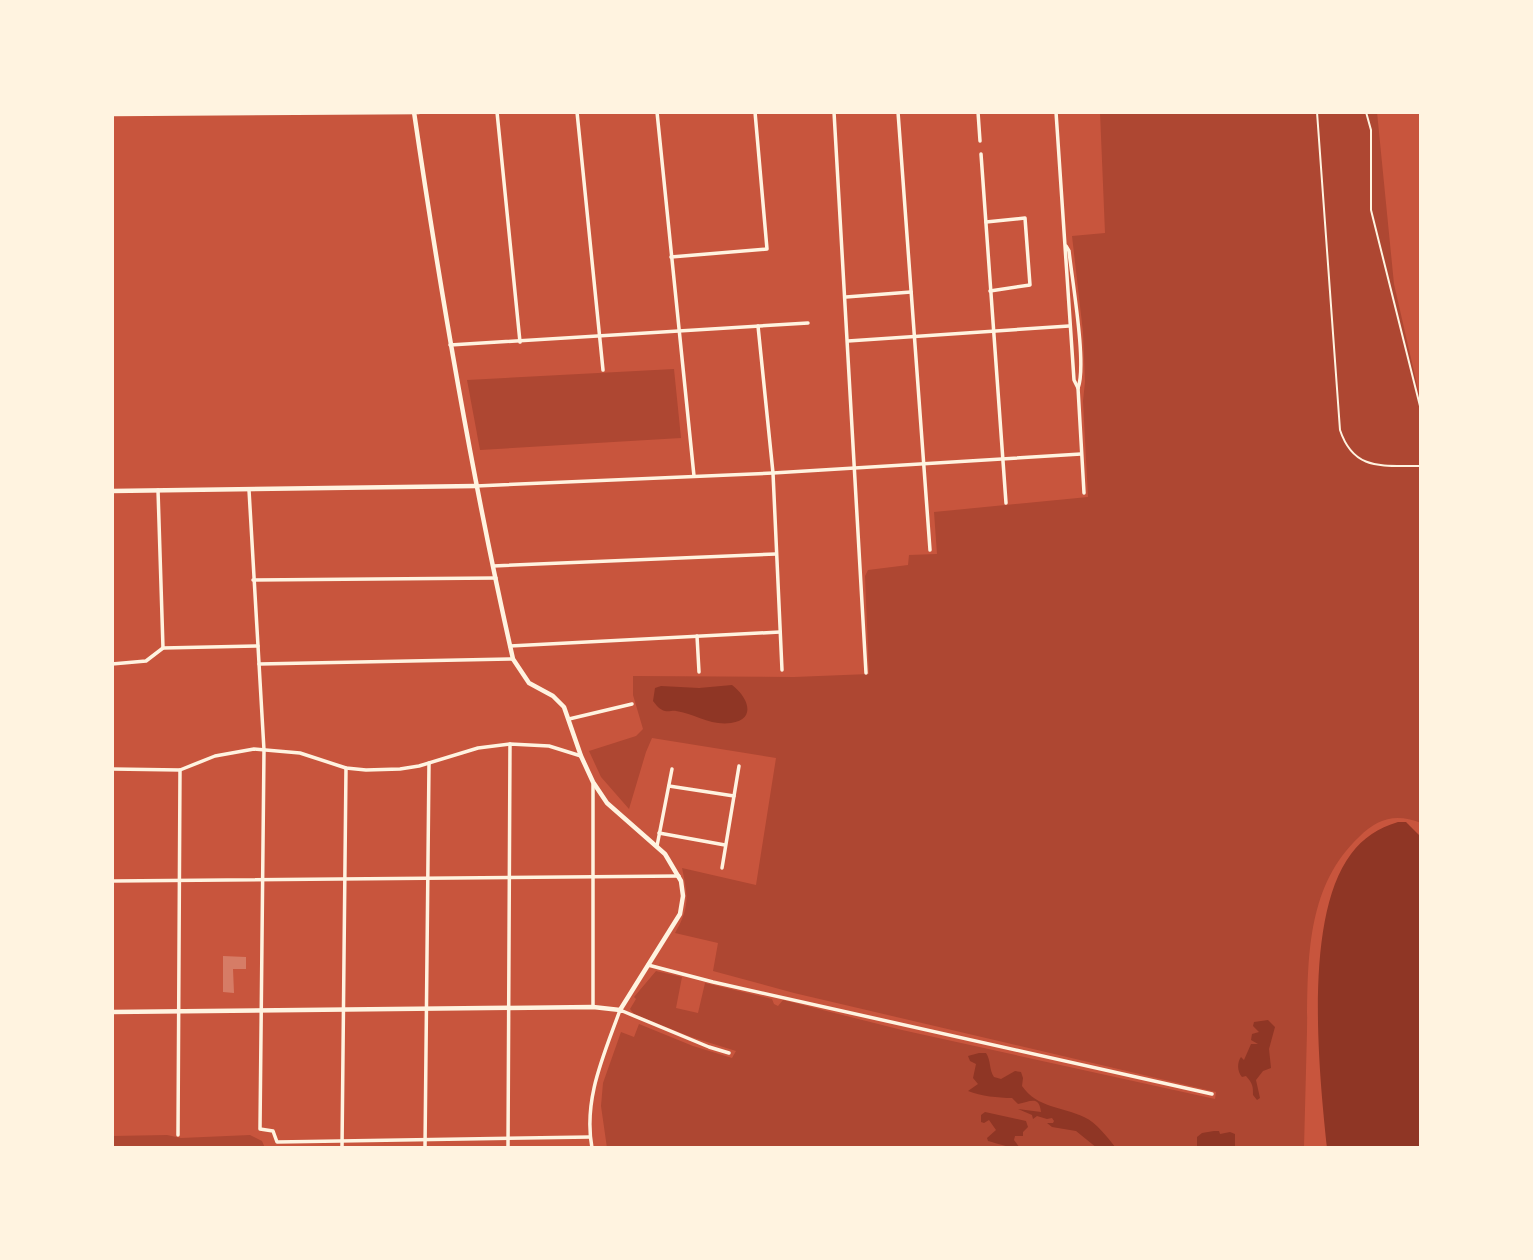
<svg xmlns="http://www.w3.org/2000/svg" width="1533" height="1260" viewBox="0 0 1533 1260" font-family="Commissioner,sans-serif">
  <rect width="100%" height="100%" fill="#c8553d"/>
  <g fill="#ae4732">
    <path d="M1100 112H1377L1394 284 1421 402V823C1396 813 1378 818 1359 837 1305 888 1308 962 1307 1031 1306 1070 1305 1109 1304 1148H607L601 1106 603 1083 621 1032 634 1037 639 1024 693 1046 732 1058 736 1051 691 1037 634 1014 630 1009 636 999 634 997 656 971 682 977 676 1008 698 1013 705 983 772 999 774 1004 778 1006 783 1000 902 1030 1215 1099 1216 1092 794 993 713 971 718 943 675 933C690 907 688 896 682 868L756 885 776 758 652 738 646 752 629 809 601 777 589 751 636 736 643 729 633 695V676L794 677 869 674 865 576 868 570 908 565 909 555 937 554 934 512 1088 497 1083 401 1085 382 1083 332 1072 236 1105 233Z"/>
    <path d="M674 369 681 438 480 450 467 380Z"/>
    <path d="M167 1135 181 1138 250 1135 262 1141 265 1148 246 1146 226 1148H112V1136Z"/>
  </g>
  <g fill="#8f3625">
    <path d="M732 685C747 696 758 719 731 723 711 726 695 714 676 711 673 710 669 712 665 711 660 710 656 705 653 701L655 688 661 686 699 688Z"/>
    <path d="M1398 822H1406L1421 837V1148H1327C1319 1072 1303 917 1351 854 1363 838 1378 828 1398 822Z"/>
    <path d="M1268 1020 1275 1027 1269 1049 1271 1068 1263 1071 1256 1080 1260 1098 1257 1100 1253 1095C1253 1086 1253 1084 1246 1076L1242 1077C1237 1072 1237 1062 1241 1057L1244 1060 1251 1044H1258L1251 1040 1252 1034 1259 1032 1253 1026 1254 1022Z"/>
    <path d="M979 1053H986C991 1060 989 1070 994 1077L1001 1079 1015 1071 1021 1072 1023 1078 1022 1086C1037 1108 1063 1107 1084 1117 1097 1123 1107 1137 1116 1148H1097L1076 1131 1052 1127 1047 1123H1053L1054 1121 1052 1118 1047 1119 1037 1116 1033 1119 1032 1115 1018 1109 1041 1112C1039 1095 1030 1102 1018 1104L1012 1098C998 1098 981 1096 968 1091L978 1084 973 1078 976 1064 970 1061 968 1056Z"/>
    <path d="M985 1112 1026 1121 1028 1127 1023 1132V1136H1015L1014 1140 1020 1148C1009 1148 999 1144 988 1141L987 1138 996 1130 989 1120 984 1123 981 1122V1115Z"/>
    <path d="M1214 1131H1219L1220 1134 1230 1132 1235 1134V1148H1197V1137L1202 1133Z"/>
  </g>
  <path fill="#d67c66" d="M223 956 246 957V969H233L234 993 223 992Z"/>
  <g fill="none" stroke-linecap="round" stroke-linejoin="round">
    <path stroke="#fff3e0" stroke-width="2" d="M1366 112 1371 130V210L1421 410"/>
    <path stroke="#fff3e0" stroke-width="2" d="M1317 112 1340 430C1354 472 1383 465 1421 466"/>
    <g stroke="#fff3e0" stroke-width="3.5">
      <path d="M497 112 520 342"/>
      <path d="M577 112 603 370"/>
      <path d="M657 112 694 476"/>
      <path d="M834 112 866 673"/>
      <path d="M898 112 930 550"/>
      <path d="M978 112 980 141"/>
      <path d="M1056 112 1074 380 1078 388"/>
      <path d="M981 154 1006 503"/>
      <path d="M986 222 1025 218 1030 285 990 291"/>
      <path d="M1066 246 1069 251C1072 280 1087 365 1078 388L1084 493"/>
      <path d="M671 257 767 249 755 112"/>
      <path d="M846 297 911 292"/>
      <path d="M758 326 773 473 782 670"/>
      <path d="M848 341 1069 326"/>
      <path d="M450 345 808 323"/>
      <path d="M476 486 773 473 1081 454"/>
      <path d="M158 490 163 648"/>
      <path d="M249 490 264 750 260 1129 273 1131 277 1142 590 1137"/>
      <path d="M493 566 776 554"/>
      <path d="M253 580 496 578"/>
      <path d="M697 636 699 672"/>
      <path d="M510 646 780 632"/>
      <path d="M112 664 146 661 163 648 258 646"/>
      <path d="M259 664 513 659"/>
      <path d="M569 719 632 704"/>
      <path d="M112 769 180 770 215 756 254 749 300 753 346 768 366 770 400 769 419 766 478 748 510 744 549 746 581 756"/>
      <path d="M669 786 734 796"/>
      <path d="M659 833 725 845"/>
      <path d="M657 846 672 769"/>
      <path d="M722 868 739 766"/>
      <path d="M112 881 679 876"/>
      <path d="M648 965 713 982 1212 1094"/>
      <path d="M593 1007V784"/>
      <path d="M178 1135 180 770"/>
      <path d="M342 1148 346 768"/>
      <path d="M425 1148 429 763"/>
      <path d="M508 1148 510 744"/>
      <path d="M592 1148C583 1099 604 1055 620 1010L709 1047 729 1053"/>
    </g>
    <g stroke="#fff3e0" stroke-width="4.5">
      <path d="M112 114 419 112"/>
      <path d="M112 491 476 486"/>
      <path d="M112 1012 593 1007 620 1010 680 914 683 896 681 881 665 854 607 803 593 782 581 756 564 707 553 696 529 683 513 659C472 478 441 296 414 112"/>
    </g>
  </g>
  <rect width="1533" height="1260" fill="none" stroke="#fff3e0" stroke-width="228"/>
</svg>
